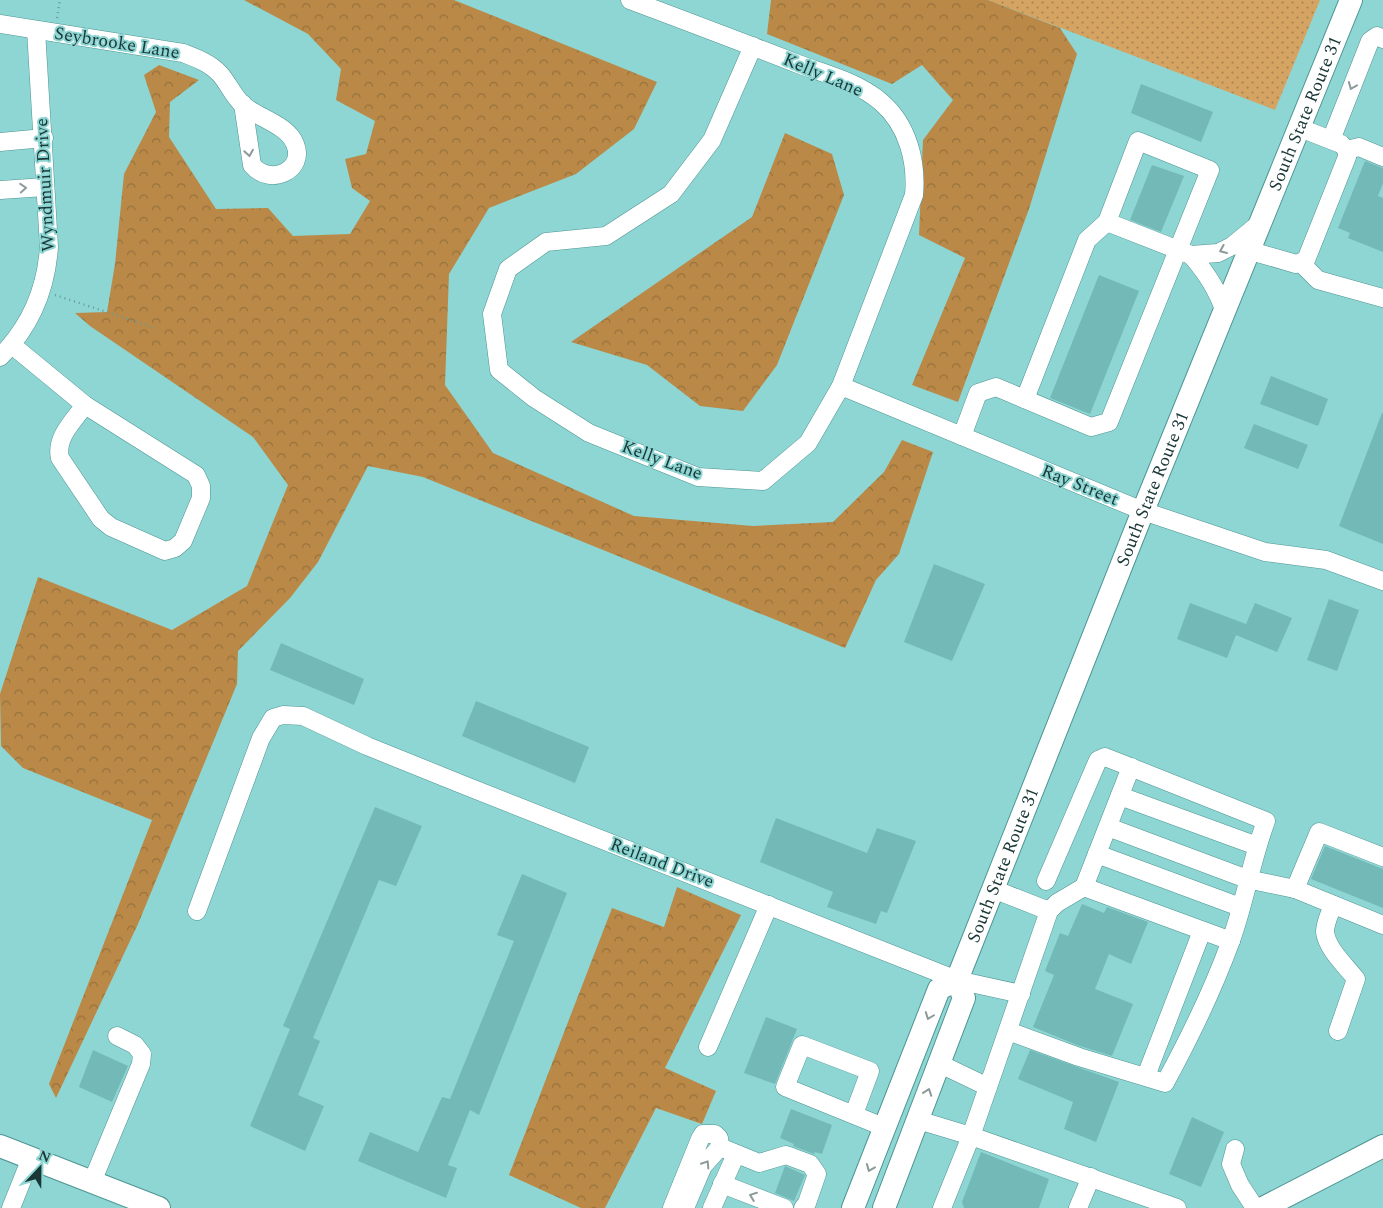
<svg xmlns="http://www.w3.org/2000/svg" width="1383" height="1208" viewBox="0 0 1383 1208" font-family="Spectral,serif">
  <defs>
    <pattern id="grass-dots" width="8" height="8" patternUnits="userSpaceOnUse" patternTransform="scale(1.25)"><rect width="8" height="8" fill="#d5a463"/><path d="M2 2h.1M6 6h.1" fill="none" stroke="#ac8652" stroke-width="1.8" stroke-linecap="round"/></pattern>
    <pattern id="forest-crowns" width="20" height="18" patternUnits="userSpaceOnUse" patternTransform="scale(1.25)"><rect width="20" height="18" fill="#ba8947"/><path d="M2 6a3 3 0 1 1 6 0M12 15a3 3 0 1 1 6 0" fill="none" stroke="#96713c"/></pattern>
  </defs>
  <rect width="100%" height="100%" fill="#8ed6d3"/>
  <path fill="url(#grass-dots)" d="M988 0H1320L1275 110Z"/>
  <g fill="url(#forest-crowns)">
    <path d="M244 0H454L657 82 634 129 576 174 489 208 449 274 445 385 493 453 634 516 753 526 833 522 884 472 902 440 933 452 899 554 876 580 845 648 423 477 368 466 318 562 290 598 238 651 237 684 138 924 56 1098 49 1084 152 820 23 768 1 746 0 694 38 577 172 630 247 586 288 485 253 437 90 326 75 313 107 312 115 264 124 174 156 112 144 75 159 65 199 80 170 102 169 137 216 209 268 208 293 236 350 234 370 201 352 188 345 159 366 154 375 121 336 100 341 69 308 34Z"/>
    <path d="M771 0H988L1060 28 1077 54 1029 209 958 402 912 385 965 258 919 235 923 140 953 100 922 65 892 84 767 34Z"/>
    <path d="M785 133 832 154 844 195 777 365 743 411 700 406 647 365 571 342 752 217Z"/>
    <path d="M677 887 741 915 665 1068 716 1091 702 1124 656 1108 605 1208H581L509 1175 612 908 664 927Z"/>
  </g>
  <g fill="#72b9b7">
    <path d="M1141 84 1213 112 1201 142 1131 113Z"/>
    <path d="M1365 161 1383 168V183L1378 196 1383 198V252L1348 238 1350 233 1338 228Z"/>
    <path d="M1152 165 1184 176 1161 232 1130 220Z"/>
    <path d="M1099 275 1139 291 1090 414 1050 398Z"/>
    <path d="M1271 376 1328 399 1318 426 1260 404Z"/>
    <path d="M1382 413H1383V544L1339 526Z"/>
    <path d="M1254 424 1308 445 1298 469 1244 448Z"/>
    <path d="M934 564 985 584 952 661 904 642Z"/>
    <path d="M1329 599 1359 610 1337 671 1307 660Z"/>
    <path d="M1190 603 1246 624 1255 603 1292 618 1277 652 1236 635 1227 658 1177 639Z"/>
    <path d="M281 643 364 679 354 705 270 670Z"/>
    <path d="M476 701 589 747 575 783 462 736Z"/>
    <path d="M375 807 422 826 396 886 379 880 313 1038 320 1041 298 1095 324 1106 305 1151 250 1126 290 1029 283 1026Z"/>
    <path d="M776 818 867 853 877 828 916 841 887 913 881 911 876 924 827 907 833 892 760 862Z"/>
    <path d="M1325 846 1383 869V908L1311 879Z"/>
    <path d="M522 874 567 893 479 1115 470 1110 448 1165 457 1168 446 1198 358 1161 370 1132 418 1152 442 1097 450 1099 514 941 497 935Z"/>
    <path d="M1082 904 1104 913 1107 907 1148 922 1131 964 1109 954 1095 989 1133 1004 1112 1056 1077 1045 1033 1027 1054 975 1045 971 1060 933 1068 936Z"/>
    <path d="M766 1017 797 1029 775 1084 744 1073Z"/>
    <path d="M93 1050 128 1066 112 1102 79 1087Z"/>
    <path d="M1030 1050 1119 1082 1096 1142 1064 1129 1073 1102 1018 1079Z"/>
    <path d="M791 1109 832 1125 822 1154 815 1152 814 1154 793 1146 794 1144 780 1138Z"/>
    <path d="M1192 1117 1224 1132 1201 1187 1169 1174Z"/>
    <path d="M981 1152 1049 1179 1039 1208H964L962 1202Z"/>
    <path d="M785 1166 805 1175 794 1201 775 1193Z"/>
  </g>
  <g fill="none" stroke-linecap="round" stroke-linejoin="round">
    <g stroke="#4d9592" stroke-width="19">
      <g id="minor">
        <path d="M630 0C686 21 742 42 798 64 825 74 858 82 881 102 908 125 917 162 914 195L841 386 808 443 763 481 698 477 589 433 534 398 499 370 492 314 508 269 546 242 606 236 671 194 712 140 753 46"/>
        <path d="M0 24 183 53C196 58 210 63 220 74 228 83 234 97 243 105 258 118 288 125 295 144 306 170 270 187 252 165L243 104"/>
        <path d="M1331 140 1370 41 1377 36 1383 39"/>
        <path d="M0 142 44 138"/>
        <path d="M1347 150 1359 147 1383 157"/>
        <path d="M0 190 45 187"/>
        <path d="M1251 251 1296 264 1306 260 1347 157V150L1341 144 1300 128"/>
        <path d="M1301 263 1318 280 1383 298"/>
        <path d="M1225 312C1217 289 1207 274 1191 255L1218 253 1232 246 1260 223"/>
        <path d="M12 345 85 405"/>
        <path d="M0 357C30 327 46 290 49 247L36 30"/>
        <path d="M841 386 1143 511 1265 552 1326 560 1383 581"/>
        <path d="M1025 399 1087 240 1107 222"/>
        <path d="M85 405 196 475 201 486V498L183 541 175 548 165 551 111 527 101 519 60 458C55 438 74 420 85 405Z"/>
        <path d="M962 436 978 393 996 387 1091 427 1109 422 1210 170 1138 141 1107 222 1191 255"/>
        <path d="M1120 796 1257 846"/>
        <path d="M1108 827 1247 879 1295 889"/>
        <path d="M1097 854 1240 907"/>
        <path d="M1383 857 1319 832 1295 889 1383 925"/>
        <path d="M1084 887 1131 767"/>
        <path d="M993 889 1049 911"/>
        <path d="M1333 905C1330 913 1325 923 1325 932 1327 949 1346 966 1356 979L1338 1031"/>
        <path d="M197 911 261 738 273 718 283 715 303 716 367 746 466 786 957 980 1021 994"/>
        <path d="M1008 1031 1079 1057 1165 1083C1190 1037 1212 992 1230 943 1245 903 1251 861 1266 821L1105 757 1098 760 1046 881"/>
        <path d="M708 1047 769 905"/>
        <path d="M938 1063 988 1087"/>
        <path d="M1146 1076 1202 931"/>
        <path d="M854 1114 870 1071 802 1045 785 1087 886 1128"/>
        <path d="M918 1120 971 1136 1177 1208"/>
        <path d="M720 1147 759 1163 786 1155 810 1164 817 1174 807 1203 803 1208"/>
        <path d="M1235 1149 1231 1164 1240 1185 1255 1208"/>
        <path d="M92 1182 141 1064 142 1054 135 1045 117 1036"/>
        <path d="M722 1184 784 1208"/>
        <path d="M11 1208 31 1158"/>
        <path d="M672 1208 700 1139 703 1134H715L719 1138 720 1147 703 1166 685 1208"/>
        <path d="M712 1208 736 1154"/>
        <path d="M942 1208 971 1136 1049 911 1057 903 1084 887 1231 941"/>
        <path d="M1078 1208 1091 1177"/>
      </g>
    </g>
    <g stroke="#4d9592" stroke-width="24">
      <g id="major">
        <path d="M0 1146 159 1208"/>
        <path id="s1" d="M853 1208 939 989 957 980 1143 511 1351 0"/>
        <path d="M884 1208 964 998 957 980"/>
        <path d="M1263 1208 1383 1146"/>
      </g>
    </g>
    <g stroke="#639b99" stroke-width="2.5" stroke-dasharray="1 4" stroke-linecap="butt">
      <path d="M57 18 60 0"/>
      <path d="M55 295 155 328"/>
    </g>
    <use href="#minor" stroke="#fff" stroke-width="18"/>
    <use href="#major" stroke="#fff" stroke-width="22"/>
  </g>
  <defs><path id="oneway-chevron" d="M-2-3.5L2.5 0L-2 3.5" fill="none" stroke-width="1.6" stroke-linecap="round" stroke-linejoin="round" transform="scale(1.25)"/></defs>
  <g stroke="#8c9b9a">
    <use href="#oneway-chevron" transform="translate(1352 86) rotate(112)"/>
    <use href="#oneway-chevron" transform="translate(249 153) rotate(81)"/>
    <use href="#oneway-chevron" transform="translate(23 188) rotate(-4)"/>
    <use href="#oneway-chevron" transform="translate(1223 250) rotate(157)"/>
    <use href="#oneway-chevron" transform="translate(929 1016) rotate(111)"/>
    <use href="#oneway-chevron" transform="translate(928 1092) rotate(-70)"/>
    <use href="#oneway-chevron" transform="translate(706 1164) rotate(-57)"/>
    <use href="#oneway-chevron" transform="translate(870 1168) rotate(112)"/>
    <use href="#oneway-chevron" transform="translate(753 1196) rotate(-159)"/>
  </g>
  <g text-anchor="middle" dominant-baseline="central" stroke-width="4" stroke-linejoin="round" paint-order="stroke">
    <g font-size="18" fill="#193736" stroke="#8ed6d3">
      <text transform="translate(117 43) rotate(9)">Seybrooke Lane</text>
      <text transform="translate(823 75) rotate(23)">Kelly Lane</text>
      <text stroke="none"><textPath href="#s1" startOffset="1189">South State Route 31</textPath></text>
      <text transform="translate(45 185) rotate(-93)">Wyndmuir Drive</text>
      <text transform="translate(662 460) rotate(20)">Kelly Lane</text>
      <text transform="translate(1080 485) rotate(22)">Ray Street</text>
      <text stroke="none"><textPath href="#s1" startOffset="784">South State Route 31</textPath></text>
      <text transform="translate(662 863) rotate(21)">Reiland Drive</text>
      <text stroke="none"><textPath href="#s1" startOffset="379">South State Route 31</textPath></text>
    </g>
  </g>
  <g transform="translate(40 1168) rotate(22)" stroke="#8ed6d3" stroke-width="4" paint-order="stroke">
  <path d="M0-4L9 19L0 12L-9 19Z" fill="#193736"/>
  <text y="-8" font-size="14" font-weight="bold" text-anchor="middle" fill="#193736">N</text>
  </g>
</svg>
